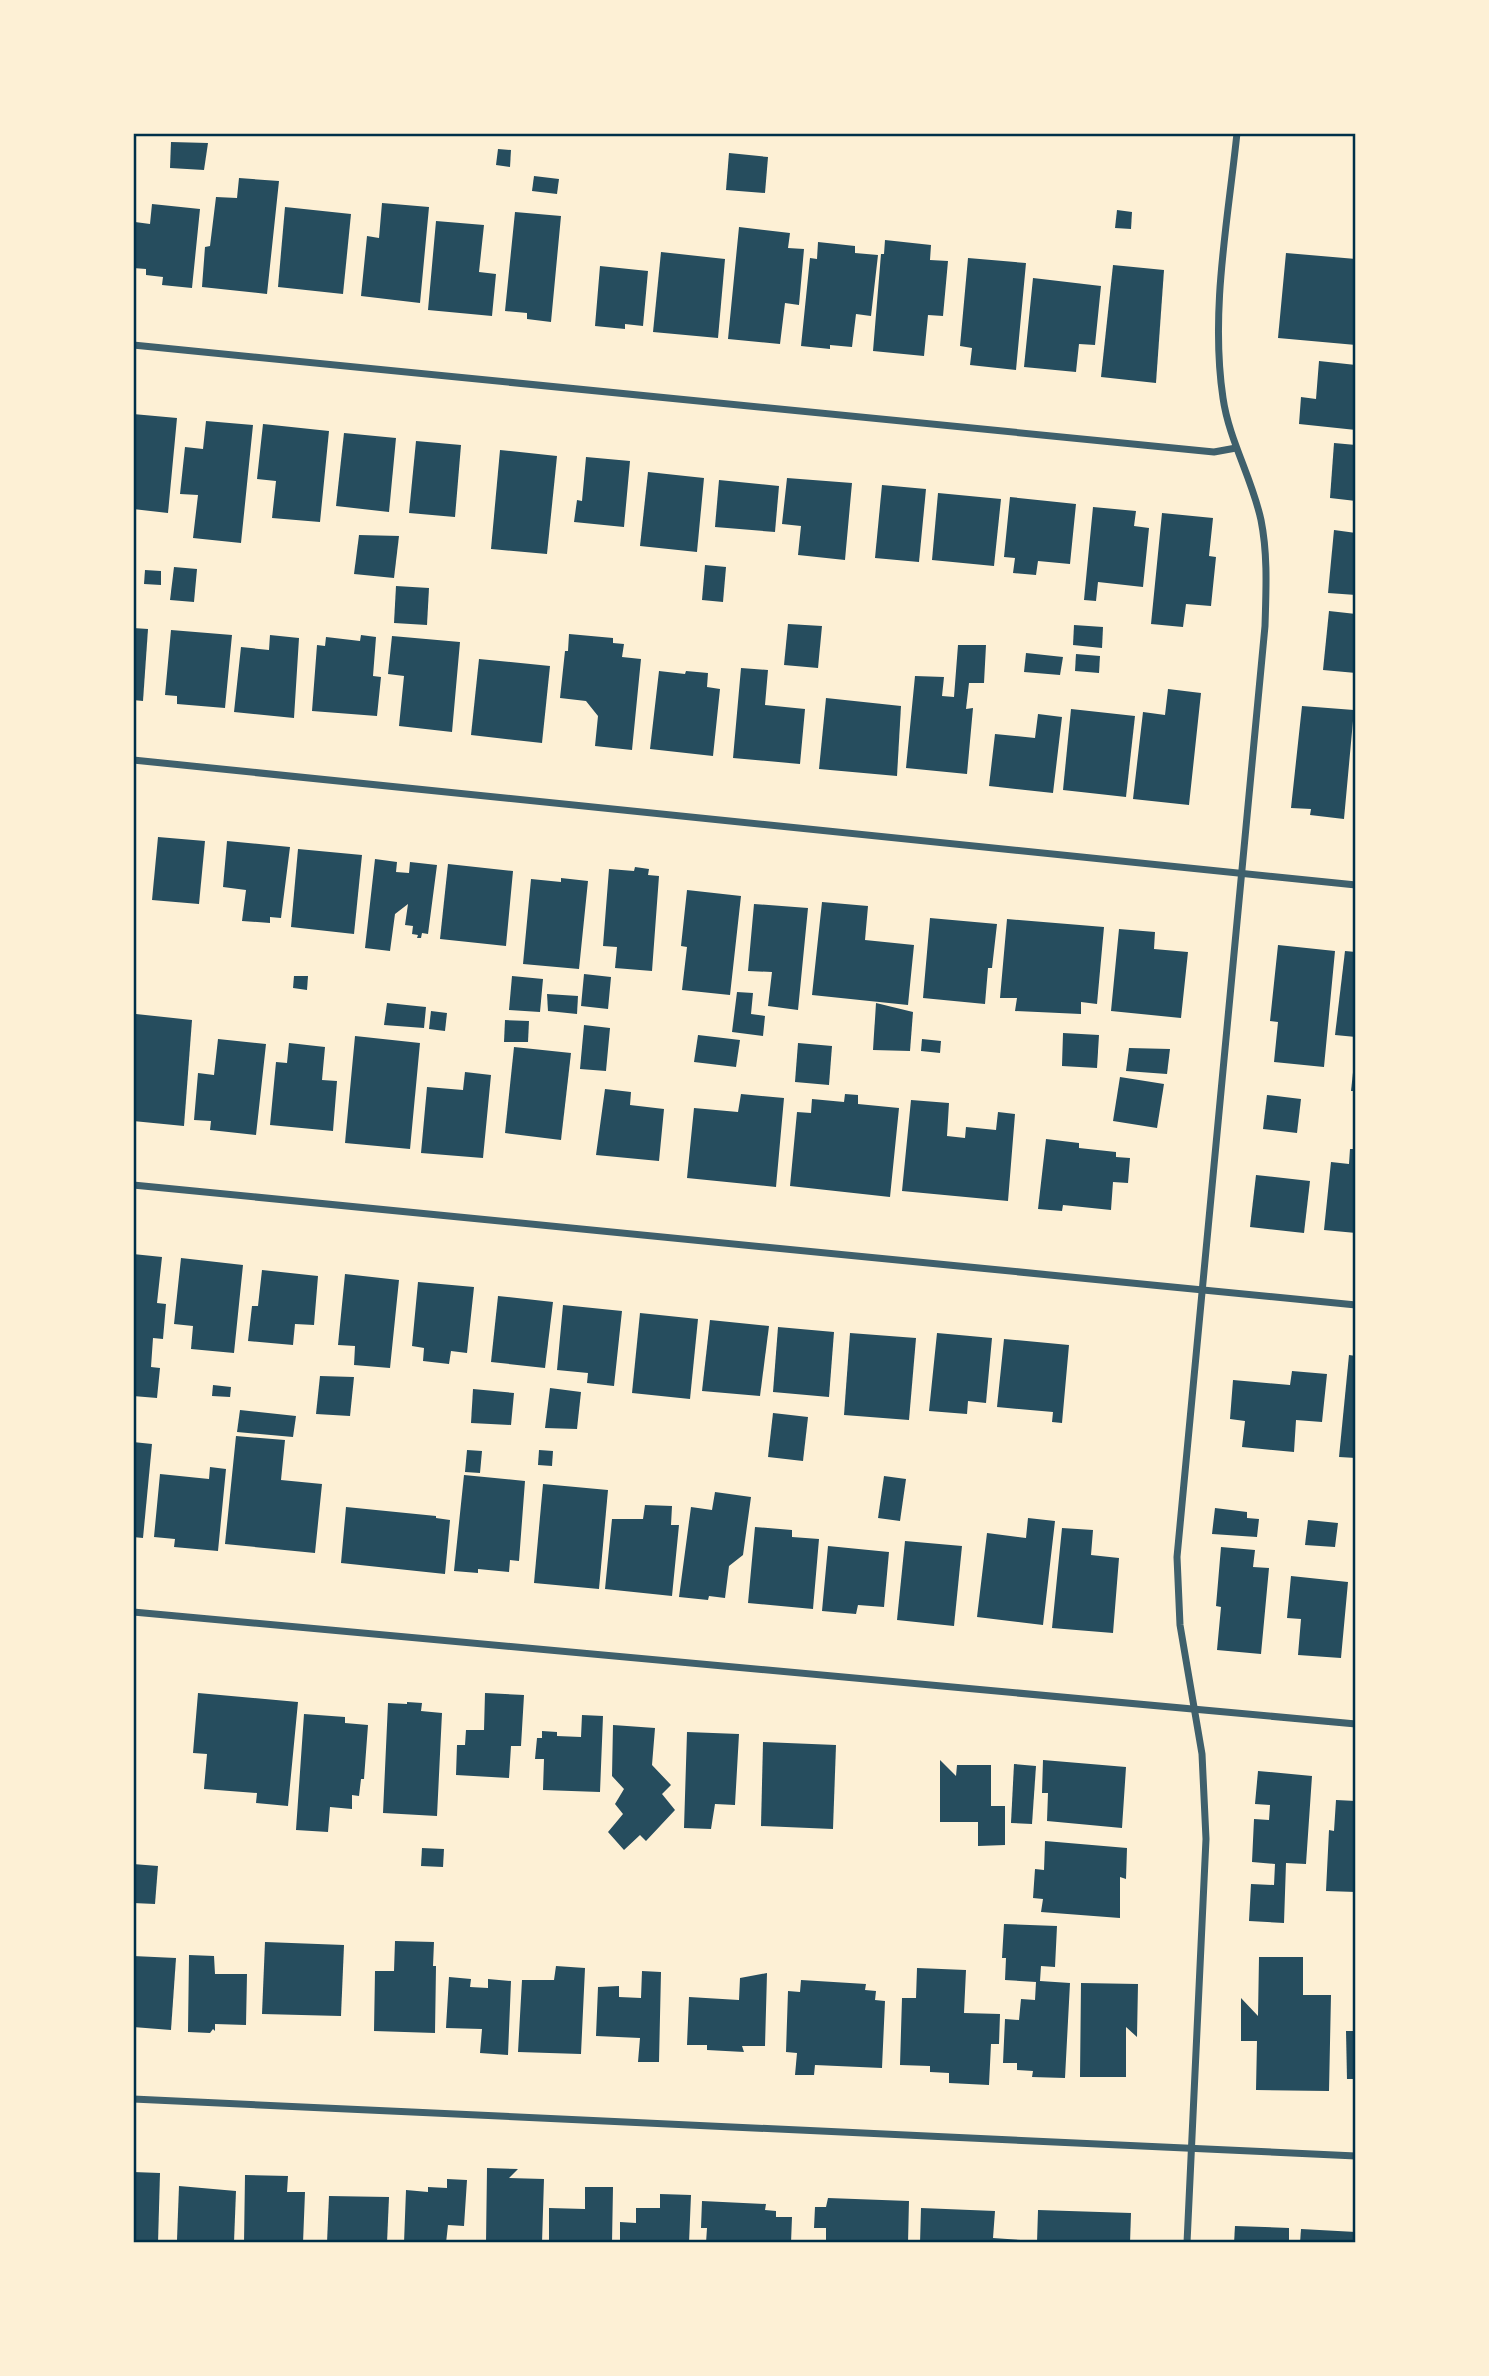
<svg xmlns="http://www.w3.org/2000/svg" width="1489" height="2376" viewBox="0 0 1489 2376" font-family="'Sofia Sans Condensed',sans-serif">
  <rect width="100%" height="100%" fill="#fdf0d5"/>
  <g fill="#264d5e">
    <path d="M171 142 208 143 204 170 170 168Z"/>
    <path d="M498 149 511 150 510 167 496 165Z"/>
    <path d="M729 153 768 157 765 193 726 190Z"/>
    <path d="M534 176 559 179 557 194 532 191Z"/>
    <path d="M239 178 279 181 267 294 202 287 205 247 210 246 216 197 237 198Z"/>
    <path d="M382 203 429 207 420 303 361 296 367 236 379 238Z"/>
    <path d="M152 204 200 209 192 288 162 285 163 277 146 275V269L133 268 135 222 150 224Z"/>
    <path d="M285 207 351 214 343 294 278 287Z"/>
    <path d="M1117 210 1132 212 1131 229 1115 228Z"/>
    <path d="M515 212 561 216 551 322 527 319V313L505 311Z"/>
    <path d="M436 221 484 225 479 272 496 274 492 316 428 310Z"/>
    <path d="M739 227 790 233 788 248 804 249 799 305 785 303 780 344 728 339Z"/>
    <path d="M885 240 931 245 930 260 948 261 943 316 928 315 924 356 873 351 881 254H884Z"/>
    <path d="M818 242 855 246V253L878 255 871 316 856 314 852 347 830 345V349L801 346 810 258 817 259Z"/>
    <path d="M661 252 725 259 718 338 653 332Z"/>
    <path d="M1286 253 1356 259V345L1278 338Z"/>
    <path d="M968 258 1026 263 1016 370 970 365 972 348 960 346Z"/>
    <path d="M1113 265 1164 270 1156 383 1101 377Z"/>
    <path d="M600 266 648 271 643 326 625 324V329L595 326Z"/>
    <path d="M1033 278 1101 286 1095 345 1079 344 1076 372 1024 367Z"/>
    <path d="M1319 361 1356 365V430L1299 424 1301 397 1316 399Z"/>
    <path d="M133 414 177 418 168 513 133 509Z"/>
    <path d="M206 421 253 425 241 543 193 538 198 495 180 494 185 447 203 449Z"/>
    <path d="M263 424 329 431 320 522 272 518 276 481 257 479Z"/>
    <path d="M344 433 396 438 389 512 336 506Z"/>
    <path d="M416 441 461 445 455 517 409 513Z"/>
    <path d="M1334 443 1356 445V501L1330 498Z"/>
    <path d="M500 450 557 456 547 554 491 549Z"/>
    <path d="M586 457 630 461 624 527 574 522 577 500 582 501Z"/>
    <path d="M648 472 704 478 697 552 640 546Z"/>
    <path d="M787 478 852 483 845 560 798 555 801 526 782 524Z"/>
    <path d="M719 480 779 486 775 532 715 527Z"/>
    <path d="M882 485 926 489 919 562 875 558Z"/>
    <path d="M938 493 1001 499 994 566 932 560Z"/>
    <path d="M1010 497 1076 504 1070 564 1038 561 1036 575 1013 573 1015 558 1004 557Z"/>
    <path d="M1093 507 1136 511 1134 526 1149 528 1143 587 1098 582 1096 601 1084 600Z"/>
    <path d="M1162 513 1213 518 1209 556 1216 557 1211 606 1186 604 1183 627 1151 624Z"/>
    <path d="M1334 530 1356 533V595L1328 593Z"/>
    <path d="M359 535 399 536 394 578 354 574Z"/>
    <path d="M705 565 726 567 723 602 702 600Z"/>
    <path d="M174 567 197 569 194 602 170 600Z"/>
    <path d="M145 570 161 571V585L144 584Z"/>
    <path d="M396 586 429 588 427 625 394 623Z"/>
    <path d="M1329 611 1356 614V673L1323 670Z"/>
    <path d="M788 624 822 626 818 668 784 665Z"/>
    <path d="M1074 625 1103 627 1102 648 1073 645Z"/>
    <path d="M133 628 148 629 143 701 133 700Z"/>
    <path d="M171 630 232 635 225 708 177 704V696L165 695Z"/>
    <path d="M569 634 613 638V643L624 644 622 657 641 659 632 750 595 746 598 716 586 701 560 698 565 651H568Z"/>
    <path d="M270 635 299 638 294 718 234 712 241 647 269 650Z"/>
    <path d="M361 635 376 637 373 676 381 677 377 716 312 711 317 645 325 646 326 637 360 641Z"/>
    <path d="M392 636 460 642 452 732 399 726 404 676 388 674Z"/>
    <path d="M958 645H986L984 683H969L966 709 973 708 967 774 906 768 915 676 944 677 942 696 954 697Z"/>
    <path d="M1026 653 1063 657 1060 675 1024 672Z"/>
    <path d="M1076 654 1100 656 1099 673 1075 671Z"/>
    <path d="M479 659 550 666 542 743 471 735Z"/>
    <path d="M741 668 768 670 765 705 805 709 800 764 733 758Z"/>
    <path d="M659 671 685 674 686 671 708 673 707 687 720 689 713 756 650 749Z"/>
    <path d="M1168 689 1201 693 1189 805 1133 799 1143 712 1165 715Z"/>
    <path d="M826 698 901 706 897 776 819 769Z"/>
    <path d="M1302 706 1354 710 1344 819 1310 815 1311 809 1291 808Z"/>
    <path d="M1071 709 1135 716 1126 797 1063 790Z"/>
    <path d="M1038 714 1062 717 1053 793 989 786 995 734 1035 738Z"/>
    <path d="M158 837 205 841 199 904 152 900Z"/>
    <path d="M227 841 290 847 281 918 270 917V923L242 921 246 890 223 887Z"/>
    <path d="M298 849 362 855 354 934 291 927Z"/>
    <path d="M375 859 397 862 396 872 409 873 410 862 437 865 428 934 422 933 421 938H417L418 935 412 934 413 926 405 925 408 904 395 914 390 951 365 948Z"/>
    <path d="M448 864 513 871 506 946 440 939Z"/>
    <path d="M635 867 649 869 648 875 659 876 652 971 615 968 617 947 603 946 609 869 634 871Z"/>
    <path d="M561 878 588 881 579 969 523 964 531 879 561 882Z"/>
    <path d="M687 890 741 896 730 995 682 990 687 947 681 946Z"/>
    <path d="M822 902 868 906 865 940 914 945 908 1005 812 995Z"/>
    <path d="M754 904 808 908 798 1010 768 1006 772 972 748 971Z"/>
    <path d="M930 918 997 924 992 968H988L985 1004 923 998Z"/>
    <path d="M1007 919 1104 927 1097 1004 1081 1002V1014L1015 1011 1017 998H1000Z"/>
    <path d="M1119 929 1155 932 1154 949 1188 952 1181 1018 1111 1011Z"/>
    <path d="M1278 945 1335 951 1324 1067 1274 1062 1278 1022 1270 1021Z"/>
    <path d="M1345 951 1356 952V1037L1335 1035Z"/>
    <path d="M584 974 611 977 608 1009 581 1006Z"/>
    <path d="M294 976H308L307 990 293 988Z"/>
    <path d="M512 976 543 979 540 1012 509 1010Z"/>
    <path d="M737 992 753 993 751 1014 765 1016 763 1036 732 1032Z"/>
    <path d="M547 994 578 996 577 1014 548 1011Z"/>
    <path d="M387 1003 426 1007 424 1028 384 1025Z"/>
    <path d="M876 1003 913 1012 910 1051 873 1050Z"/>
    <path d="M431 1011 447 1013 445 1031 429 1029Z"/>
    <path d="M136 1014 192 1020 184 1126 133 1121V1044Z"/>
    <path d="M505 1020 529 1021 528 1042H504Z"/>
    <path d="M584 1025 610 1028 606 1071 580 1069Z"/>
    <path d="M1063 1033 1099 1035 1097 1068 1062 1066Z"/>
    <path d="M698 1035 740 1040 736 1067 694 1062Z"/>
    <path d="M355 1036 420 1043 410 1149 345 1143Z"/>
    <path d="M218 1039 266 1044 256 1135 210 1130 211 1121 194 1120 198 1073 214 1075Z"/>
    <path d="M922 1039 941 1041 940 1053 921 1051Z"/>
    <path d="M289 1043 325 1047 322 1080 337 1081 333 1131 270 1125 276 1062 287 1063Z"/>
    <path d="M798 1043 832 1046 829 1085 795 1082Z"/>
    <path d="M514 1047 571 1053 561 1140 505 1133Z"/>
    <path d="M1129 1048 1170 1049 1167 1074 1126 1071Z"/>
    <path d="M1354 1063H1356V1091H1351Z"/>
    <path d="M465 1072 491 1075 483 1158 421 1153 427 1087 463 1090Z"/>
    <path d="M1120 1077 1164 1084 1157 1128 1113 1121Z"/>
    <path d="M605 1089 631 1092 630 1105 664 1109 659 1161 596 1155Z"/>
    <path d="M741 1094 784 1098 776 1187 687 1178 694 1108 738 1112Z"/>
    <path d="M845 1094 858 1095V1104L899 1108 890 1197 790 1186 797 1112 811 1113 812 1099 844 1102Z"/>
    <path d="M1267 1095 1301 1099 1297 1133 1263 1129Z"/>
    <path d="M911 1100 949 1103 947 1136 965 1138 966 1127 996 1130 998 1112 1015 1114 1008 1201 902 1191Z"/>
    <path d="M1046 1139 1079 1143V1148L1116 1152V1157L1130 1158 1128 1183 1113 1182 1111 1210 1063 1205 1062 1211 1038 1209Z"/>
    <path d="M1350 1149H1356V1233L1324 1230 1331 1162 1349 1164Z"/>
    <path d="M1256 1175 1310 1181 1304 1233 1250 1227Z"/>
    <path d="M133 1254 162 1257 157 1303 166 1304 163 1339 153 1338 151 1367 160 1368 157 1398 133 1396Z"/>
    <path d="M181 1258 243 1265 234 1353 191 1349 193 1326 174 1324Z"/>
    <path d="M262 1270 318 1276 314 1325 295 1324 293 1345 248 1341 252 1306H258Z"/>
    <path d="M345 1274 399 1280 390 1368 354 1365 355 1346 338 1345Z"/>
    <path d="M418 1282 474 1287 467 1353 451 1351 449 1364 423 1361 424 1348 412 1346Z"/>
    <path d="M498 1296 553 1302 545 1368 491 1362Z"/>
    <path d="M563 1305 622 1311 614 1386 587 1383 588 1373 557 1370Z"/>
    <path d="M640 1313 698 1319 690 1399 632 1393Z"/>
    <path d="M710 1320 769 1326 760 1396 702 1391Z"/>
    <path d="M778 1327 834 1332 829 1397 773 1392Z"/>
    <path d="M850 1333 916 1338 909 1420 844 1415Z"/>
    <path d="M937 1333 992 1338 986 1403 968 1401 967 1414 929 1411Z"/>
    <path d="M1004 1339 1069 1345 1062 1423 1052 1422 1053 1412 997 1407Z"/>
    <path d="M1349 1355 1356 1356V1458L1339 1457Z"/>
    <path d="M1292 1371 1327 1374 1322 1422 1296 1420 1294 1452 1242 1447 1245 1421 1230 1419 1233 1380 1290 1385Z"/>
    <path d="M320 1376 354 1377 350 1416 316 1414Z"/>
    <path d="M213 1385 231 1387 230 1397 212 1396Z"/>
    <path d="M550 1388 581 1392 577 1429 545 1428Z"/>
    <path d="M473 1389 514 1393 511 1425 471 1423Z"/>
    <path d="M240 1410 296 1416 293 1437 237 1432Z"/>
    <path d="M773 1413 808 1417 803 1461 768 1457Z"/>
    <path d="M236 1436 285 1440 281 1480 322 1484 315 1553 225 1544Z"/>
    <path d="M133 1442 152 1444 143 1538 133 1537Z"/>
    <path d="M467 1450 482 1451 480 1473 465 1472Z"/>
    <path d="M539 1450 553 1451 552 1466 538 1465Z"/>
    <path d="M210 1467 226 1469 218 1551 174 1547 175 1539 154 1537 160 1474 209 1479Z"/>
    <path d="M464 1475 525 1481 519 1561 510 1560 509 1572 478 1569V1573L454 1571Z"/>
    <path d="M884 1476 906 1479 900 1521 878 1518Z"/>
    <path d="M543 1484 608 1490 599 1589 534 1583Z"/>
    <path d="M715 1492 751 1497 743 1555 729 1566 725 1598 709 1596 708 1600 679 1597 691 1507 712 1510Z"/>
    <path d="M645 1505 672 1506 671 1525H679L672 1596 605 1589 612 1519H643Z"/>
    <path d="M346 1507 436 1516V1518L450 1520 445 1574 341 1563Z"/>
    <path d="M1215 1508 1247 1512V1518L1259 1519 1257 1537 1212 1534Z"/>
    <path d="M1028 1518 1055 1521 1043 1625 977 1617 987 1533 1026 1538Z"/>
    <path d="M1308 1520 1338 1523 1335 1547 1305 1545Z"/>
    <path d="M755 1527 792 1530V1537L819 1539 813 1609 748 1603Z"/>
    <path d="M1062 1528 1093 1530 1091 1555 1119 1558 1113 1633 1052 1628Z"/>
    <path d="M905 1541 962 1546 954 1626 897 1620Z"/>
    <path d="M828 1546 889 1552 884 1607 858 1605 856 1614 822 1611Z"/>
    <path d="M1221 1547 1255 1550 1253 1567 1269 1568 1261 1654 1217 1650 1221 1607 1216 1606Z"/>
    <path d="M1291 1576 1348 1582 1341 1658 1298 1655 1301 1619 1287 1618Z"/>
    <path d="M198 1693 298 1702 288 1806 256 1803 257 1793 204 1789 207 1754 193 1753Z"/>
    <path d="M485 1693 524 1695 521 1746H511L509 1778 456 1775 457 1745H465L466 1730H484Z"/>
    <path d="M407 1702 422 1703 421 1711 442 1713 437 1816 383 1813 388 1703 407 1704Z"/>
    <path d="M304 1714 345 1717V1723L368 1725 364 1779H361L359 1796 352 1795V1809L330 1807 328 1832 296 1830Z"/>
    <path d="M582 1715 603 1716 600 1792 543 1790 544 1759H535L537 1738H542V1731L557 1732V1736L581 1737Z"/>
    <path d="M613 1725 655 1728 652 1765 671 1785 662 1794 675 1810 646 1841 640 1835 624 1850 608 1832 623 1814 615 1804 624 1789 612 1776Z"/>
    <path d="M687 1732 739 1734 735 1805 715 1804 711 1829 684 1828Z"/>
    <path d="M763 1742 836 1745 833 1829 761 1826Z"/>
    <path d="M940 1760 956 1776 957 1765H991V1806H1005V1845L978 1846V1822H940Z"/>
    <path d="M1043 1760 1126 1767 1122 1828 1047 1821 1048 1793H1042Z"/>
    <path d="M1014 1764 1036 1766 1032 1824 1011 1823Z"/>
    <path d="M1258 1771 1312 1776 1306 1864 1286 1863 1284 1923 1249 1921 1251 1884 1274 1885 1275 1864 1252 1862 1254 1819 1269 1820 1270 1805 1255 1804Z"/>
    <path d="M1336 1800 1356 1801V1892L1326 1891 1329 1830 1334 1831Z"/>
    <path d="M1045 1841 1127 1848 1126 1879 1120 1877V1918L1041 1912 1043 1899 1033 1898 1035 1869 1044 1870Z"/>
    <path d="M422 1848 444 1849 443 1867 421 1866Z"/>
    <path d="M133 1864 158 1866 155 1904 133 1903Z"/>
    <path d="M1004 1924 1057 1926 1055 1967 1041 1966 1040 1981 1070 1983 1065 2078 1032 2077 1033 2071 1017 2070V2063H1003L1005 2019 1019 2020 1021 1999 1035 2000 1036 1982 1005 1980 1006 1958H1002Z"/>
    <path d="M395 1941 434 1942 433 1966H436L435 2033 374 2031 375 1971H394Z"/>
    <path d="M265 1942 344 1945 341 2016 262 2014Z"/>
    <path d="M189 1955 214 1956 215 1974H247L246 2025 215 2024V2031L213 2029 210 2033 188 2032Z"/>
    <path d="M133 1956 176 1958 171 2030 133 2027Z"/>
    <path d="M1259 1957H1303V1995H1331L1329 2091 1256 2090 1257 2041H1241V1998L1258 2016Z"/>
    <path d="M556 1966 585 1968 581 2054 518 2052 522 1980H554Z"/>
    <path d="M917 1968 966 1970 964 2013 1000 2014 999 2044H991L989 2085 949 2083V2073L930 2072V2066L900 2065 902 1998H916Z"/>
    <path d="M642 1971 661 1972 659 2062H638L640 2038 596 2036 598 1987 619 1986V1997L641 1998Z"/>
    <path d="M767 1973 765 2046H742L744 2052 707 2050V2045H687L689 1997 739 2000 740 1978Z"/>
    <path d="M449 1977 471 1979 470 1987 488 1988V1979L511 1981 508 2055 480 2053 482 2029 446 2028Z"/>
    <path d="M801 1980 866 1984 865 1990 876 1991 875 2000 885 2001 882 2068 815 2065 814 2075H795L797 2053 786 2052 788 1991 800 1992Z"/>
    <path d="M1081 1983 1138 1984 1137 2037 1126 2027V2077H1080Z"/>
    <path d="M1346 2031H1356V2079H1347Z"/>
    <path d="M487 2168 518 2169 509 2178 544 2179 542 2243H486Z"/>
    <path d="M133 2172 160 2173 158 2243H133Z"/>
    <path d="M245 2175 288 2176 287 2192H305L303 2243H244Z"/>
    <path d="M447 2179 467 2180 464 2226 448 2225 446 2243H404L406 2190 428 2192V2187L447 2188Z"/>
    <path d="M179 2186 236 2191 234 2242 177 2240Z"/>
    <path d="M585 2187H613L612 2243H549V2208L585 2209Z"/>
    <path d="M660 2194 691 2195 689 2243H620V2222L636 2223V2208H660Z"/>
    <path d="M329 2196 389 2197 387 2243H327Z"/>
    <path d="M828 2198 909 2201 908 2243H826V2228H814L815 2207H826Z"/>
    <path d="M702 2201 766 2204 765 2210 776 2211V2217H792L791 2243H706L707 2228H701Z"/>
    <path d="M921 2208 995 2211 993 2238 1021 2240V2243H920Z"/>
    <path d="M1038 2210 1131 2213 1130 2243H1037Z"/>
    <path d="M1235 2226 1289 2228V2243H1234Z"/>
    <path d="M1301 2229 1356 2232V2243H1300Z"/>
  </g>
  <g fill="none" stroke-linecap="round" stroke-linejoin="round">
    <g stroke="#3f606c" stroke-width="7">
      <path d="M133 345 1214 452 1236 448"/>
      <path d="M133 760 1356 885"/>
      <path d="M133 1185 1356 1305"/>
      <path d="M133 1612 1356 1724"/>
      <path d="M133 2099 1356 2156"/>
      <path d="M1187 2243 1206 1839 1202 1754 1180 1625 1177 1557 1265 626C1266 591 1268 555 1261 520 1252 478 1229 440 1223 398 1210 311 1228 220 1237 133"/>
    </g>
  </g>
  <rect width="1489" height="2376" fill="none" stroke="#fdf0d5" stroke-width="270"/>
  <rect x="135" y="135" width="1219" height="2106" fill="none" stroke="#003049" stroke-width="2.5"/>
</svg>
